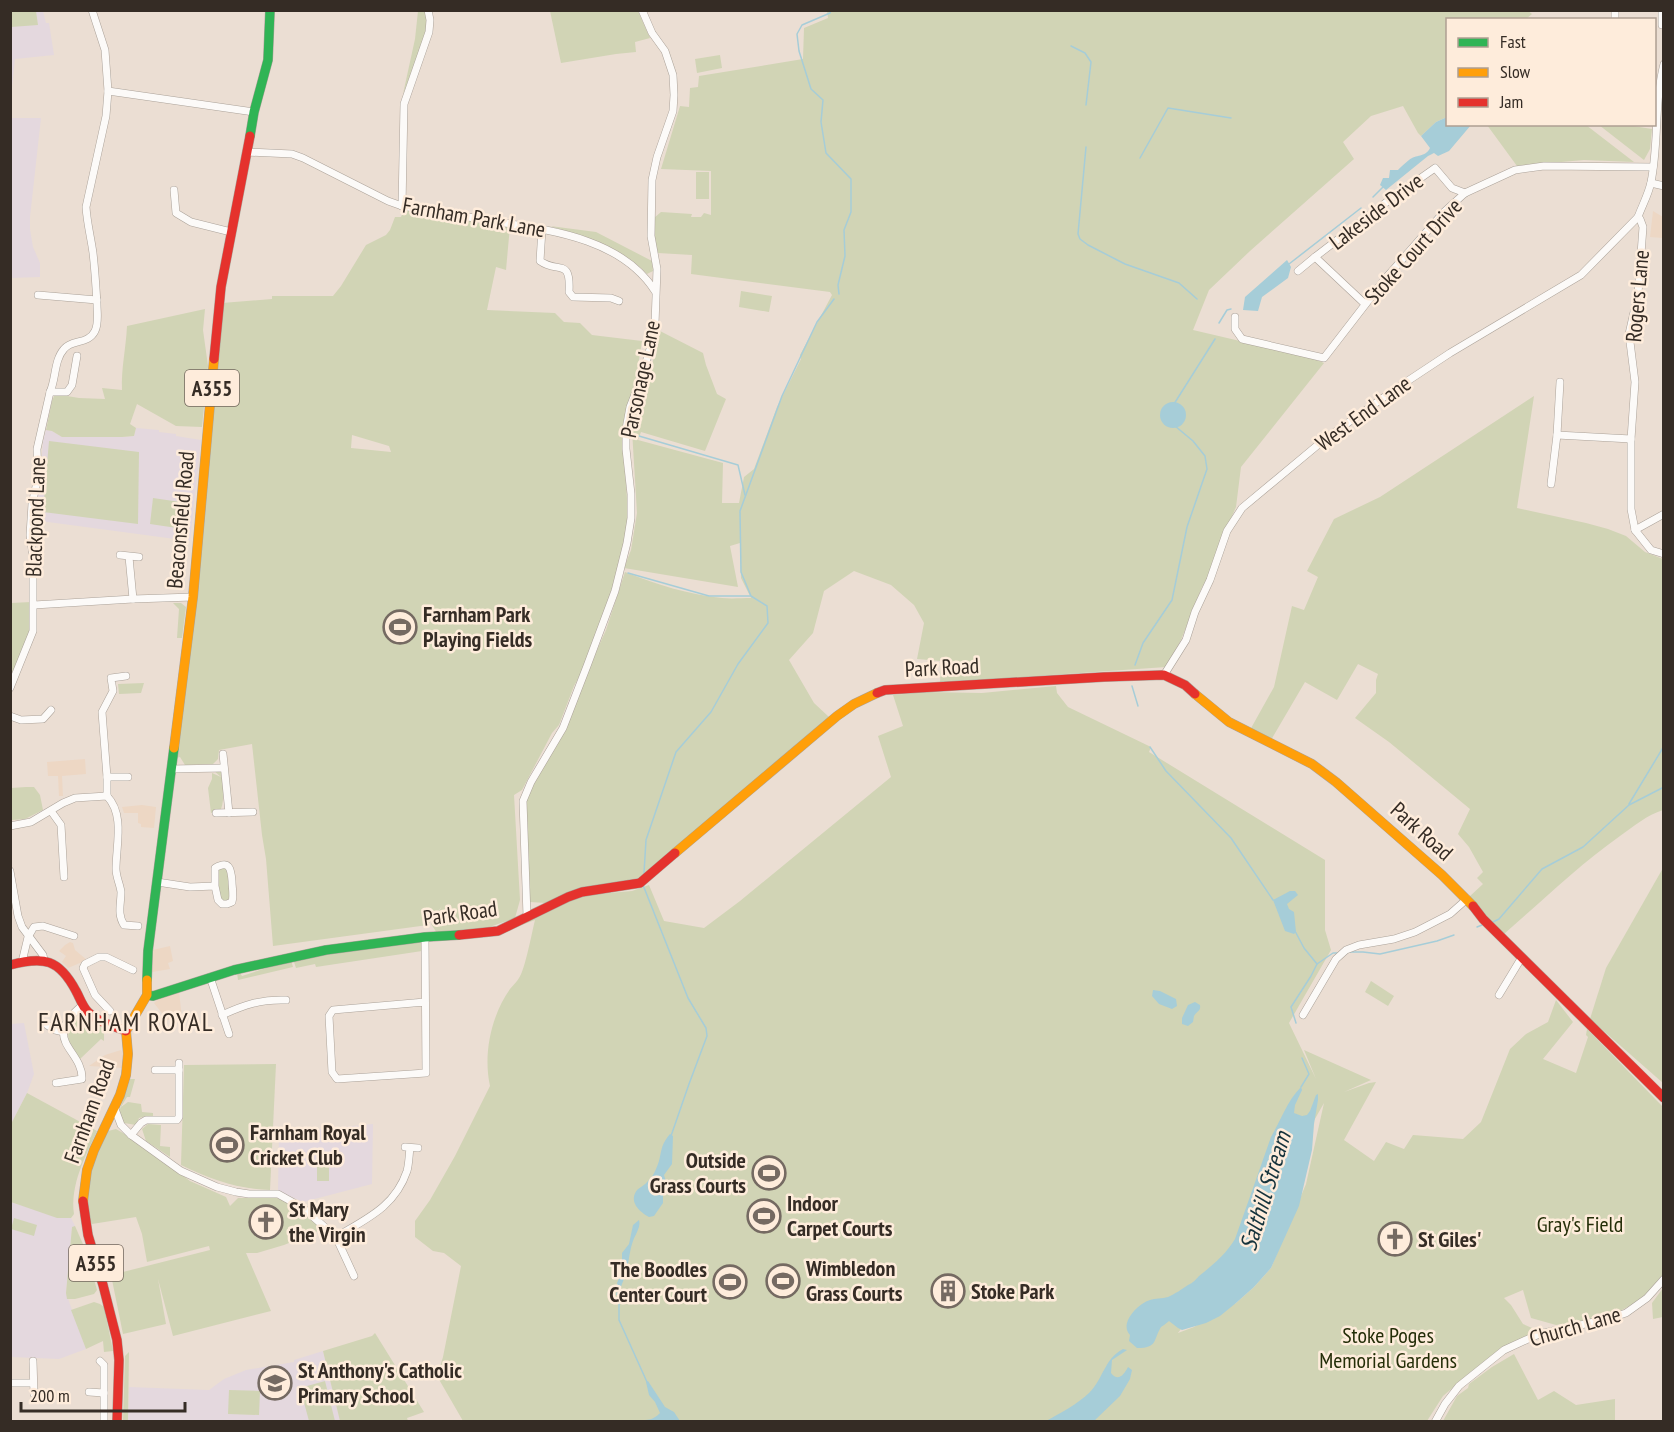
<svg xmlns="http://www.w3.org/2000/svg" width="1674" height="1432" viewBox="0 0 1674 1432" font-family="'PT Sans Narrow',sans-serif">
  <rect width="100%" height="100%" fill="#ebded3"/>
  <g fill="#edd7c4">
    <path d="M1653 211 1663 217V238L1650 237Z"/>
    <path d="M85 759 86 774 62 776 63 796H59L58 776H48L47 762Z"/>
    <path d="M142 805 156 807 154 828 141 827V824L138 823V813H124L122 807Z"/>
    <path d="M70 942 73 943 75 950 87 960 68 968 62 962 66 956 59 951 65 945Z"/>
    <path d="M170 946 173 961 168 963 170 969 152 972 153 950Z"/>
    <path d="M179 991 182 1018 165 1020 164 1016 154 1003 161 997Z"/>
    <path d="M121 1050 123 1054 122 1068 89 1066 105 1055Z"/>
  </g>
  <g fill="#e4d8de">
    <path d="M11 11H43L46 23H49L54 55 15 59 11 96Z"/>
    <path d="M11 118H41L30 217V229L33 247 40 263V277L11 278Z"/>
    <path d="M136 428 159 430V432L176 434V436L201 440 190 541 33 520 40 484 43 441 46 430 52 431 62 437H122L134 436Z"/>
    <path d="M24 1023 34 1074 27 1093 11 1124V1024Z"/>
    <path d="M373 1124 372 1184 303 1202 278 1191 279 1133Z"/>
    <path d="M10 1202 66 1218H71L75 1226 72 1228 66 1293 86 1349 59 1359 11 1357Z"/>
    <path d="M323 1351 340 1421 128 1422 129 1387 209 1390 224 1379 246 1370 294 1362V1360Z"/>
  </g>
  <g fill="#d1d4b5" fill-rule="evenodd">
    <path d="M11 10 36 11 38 25 11 27Z"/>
    <path d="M1527 10 1532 14 1526 19 1448 20 1447 117 1436 122 1421 136 1418 133 1403 106 1371 116 1343 142 1354 159 1250 251 1209 290 1193 330 1312 358 1324 363 1241 467 1236 507 1222 539 1209 578 1202 587 1181 640 1166 667 940 683 941 661 917 659 924 623 914 605 891 585 854 571 824 591 813 633 789 660 814 703 829 717 649 872 638 878 628 880 627 882 546 903 530 902 526 798 579 690 606 630 625 572C656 584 689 595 722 598 732 599 742 598 751 598L741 578 740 543 730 546 738 587 624 568 631 550 637 513 632 430 635 412 647 386 660 331 703 353 706 365 717 394 726 399 705 451 641 432 638 440 723 463 722 503H739L744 477 754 469 777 407 801 359 800 355 832 295 830 292 691 274 692 255 658 253 655 242 654 218 661 212 692 214 691 217H701L704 213 711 215V171L661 169 680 106 689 107 690 88 698 87 699 76 803 59 804 28 828 18 827 11Z"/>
    <path d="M418 11H427L429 21 426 34 403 94 415 39Z"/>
    <path d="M550 11H638L650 38 635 42 636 52 616 54 561 63Z"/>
    <path d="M720 55 722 68 697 73 695 59Z"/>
    <path d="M1487 125H1586L1634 162 1584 160 1517 166Z"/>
    <path d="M1599 125H1627L1652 129 1650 149 1644 160Z"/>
    <rect x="696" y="172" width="13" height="27"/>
    <path d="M404 210 510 226 506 270 496 267 487 310 555 313 564 322 580 323 592 335 642 341 636 379 625 417 623 439 628 513 626 542 612 592 587 662 574 686 559 725 552 733 522 790 514 795 520 900 515 918 484 929 437 933 431 924 442 906 428 925 273 946 266 859 262 835 252 744 219 750 218 759 213 764 185 765 180 757 176 758 222 303 272 299V296H333L341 286 366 245 386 235 390 230 395 217H401ZM352 435 389 446 391 452 351 448Z"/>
    <path d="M550 226 596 232 652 261 653 271 647 274C623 248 583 237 550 226Z"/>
    <path d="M741 291 772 296 769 312 739 307Z"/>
    <path d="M205 309 203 330 208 366 202 427 176 426 137 404 130 424 136 428 134 436 122 437H62L52 431 46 430 52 401 55 394 79 398 105 399 102 388 122 390C121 369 126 348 127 326Z"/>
    <path d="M1534 396 1517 508 1586 523 1608 529 1626 536 1645 552 1663 559V810C1647 815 1634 826 1620 836 1579 865 1542 901 1504 934L1469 897 1483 884 1477 878 1483 872 1469 847 1458 834 1470 809 1389 742 1355 718 1376 693V680L1378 674 1358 664 1337 700 1305 682 1271 740 1250 730 1274 687 1292 606 1304 610 1318 577 1307 571 1334 519 1380 497Z"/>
    <path d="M49 441 139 452 138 524 43 512Z"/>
    <path d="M153 498 180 502 177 528 150 524Z"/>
    <path d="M31 602 30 634 11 675V603Z"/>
    <path d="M173 603H181L186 607 182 638H177L179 609Z"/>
    <path d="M144 683 141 693 119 694 118 684Z"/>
    <path d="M1056 686 1057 693 1068 707 1151 747 1149 752 1325 860V930L1331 950 1289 1023 1316 1079 1304 1050 1371 1080 1344 1092 1369 1083 1376 1082 1344 1140 1374 1161 1386 1142 1404 1149 1413 1135 1463 1139 1481 1122 1510 1049 1526 1034 1548 1022 1556 1000 1573 1022 1543 1059 1576 1073 1588 1037 1586 1035 1587 1029 1663 1107 1664 1272 1662 1276 1642 1299 1611 1316 1556 1325 1531 1318 1523 1290 1504 1298 1511 1305 1523 1324 1532 1328 1534 1332 1511 1345 1462 1380 1443 1396 1427 1421H463L437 1376 443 1357 461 1266 444 1253 433 1251 415 1237V1221L430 1200 455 1156 490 1086C483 1054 491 1016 510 989 513 985 517 982 519 978 525 970 532 932 535 920L519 926 545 910 587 895 632 891 649 885 664 921 704 928 740 901 891 777 878 736 903 726 893 695 924 692 982 693ZM1324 1103 1306 1184 1271 1268 1254 1287 1236 1303 1194 1327 1178 1333 1242 1247Z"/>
    <path d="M212 769 221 772C223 782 225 799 221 809H218V812L211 813 208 788 212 779V773L221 777Z"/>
    <path d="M26 787H34L40 795 43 810 25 819 12 820 11 819V788Z"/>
    <path d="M224 867 229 870 231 897 227 902 220 901 217 876 219 869Z"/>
    <path d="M1663 868V1083L1590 1019 1606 968Z"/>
    <path d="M419 941 422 944V951L316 967 315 964 296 968 293 959Z"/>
    <path d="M291 960 293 967 238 980 237 973H240L242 976Z"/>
    <path d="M1371 981 1394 996 1388 1006 1365 992Z"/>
    <path d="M81 1012H85L104 1026V1041L101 1039 80 1059C77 1054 71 1048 69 1042 66 1031 71 1018 81 1012Z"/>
    <path d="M276 1064 270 1190C238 1189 209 1179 181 1165L184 1065Z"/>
    <path d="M130 1079H135L130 1097H127L121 1107 128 1102 141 1104 142 1112 153 1113V1118L146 1116 139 1118 136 1125 124 1123 119 1112Z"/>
    <path d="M27 1093 97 1131C85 1157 70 1185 74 1214L71 1218H57L11 1202V1124Z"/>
    <path d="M148 1124 161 1125 160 1146 170 1147V1157L146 1141 142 1129Z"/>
    <path d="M116 1129 135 1140 190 1181 226 1197 230 1206 238 1198H276L287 1201 323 1229 284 1245 257 1253H246L271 1311 173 1336 158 1279 166 1324 123 1334 111 1275 210 1250 209 1246 147 1262 142 1234 136 1217 92 1224C90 1220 88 1215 87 1210 81 1188 97 1151 108 1131Z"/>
    <rect x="317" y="1156" width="12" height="25"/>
    <path d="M14 1218 37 1225 34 1236 11 1229Z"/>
    <path d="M75 1226 86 1251 97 1290 94 1294 75 1299H67L66 1293 72 1227Z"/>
    <path d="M1663 1288V1317L1653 1319 1652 1303Z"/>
    <path d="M94 1302 100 1304 104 1307 113 1351 104 1352 103 1341 86 1349 71 1310Z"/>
    <path d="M375 1333 424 1412 407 1418 408 1421H340L323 1351 372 1336Z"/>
    <path d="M129 1352 128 1421H123L125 1356Z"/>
    <path d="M1514 1354 1538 1400 1554 1391 1576 1405 1615 1399V1421H1443L1457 1396 1468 1388 1469 1384 1492 1367Z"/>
    <path d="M325 1381 335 1421H309L300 1388Z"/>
    <path d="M229 1390 260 1391 259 1415 228 1414Z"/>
  </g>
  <g fill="#a6cdd8">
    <path d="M1447 117 1448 124 1471 125 1449 151 1438 156 1434 153 1428 156 1386 190 1380 185 1383 178H1389L1390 170H1398C1401 167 1405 163 1409 160 1416 154 1425 158 1430 148L1421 136 1436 122Z"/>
    <path d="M1287 260 1291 267 1288 278 1262 297 1258 311 1243 310 1245 297Z"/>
    <circle cx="1173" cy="415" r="13"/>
    <path d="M1290 891H1295L1298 895 1287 904 1289 909 1294 912 1296 932 1294 934 1285 931 1273 900Z"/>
    <path d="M1153 990 1160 991 1176 999 1177 1006 1172 1009 1159 1004 1152 996Z"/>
    <path d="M1195 1002 1200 1005C1201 1011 1197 1011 1194 1016L1193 1022 1188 1026 1182 1024V1018L1188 1005Z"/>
    <path d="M1301 1087 1302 1090 1295 1105 1294 1113 1302 1116 1307 1115 1310 1111 1316 1095 1318 1094V1100L1314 1124 1312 1150 1299 1206 1271 1268 1254 1287 1236 1303 1220 1316 1206 1323 1182 1330 1178 1328 1169 1321C1168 1322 1163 1326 1161 1327 1153 1340 1158 1348 1137 1348L1129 1341 1130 1335C1119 1324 1137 1304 1150 1300 1155 1298 1162 1299 1168 1297 1173 1295 1184 1288 1188 1285 1193 1283 1196 1279 1199 1276 1213 1265 1226 1254 1235 1239L1271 1137C1281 1120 1287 1101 1301 1087Z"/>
    <path d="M670 1134 673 1136 672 1164 664 1175 667 1185 663 1191V1203L654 1216 649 1217C640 1212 628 1202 637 1190 640 1187 645 1185 648 1181 652 1178 654 1173 656 1169 663 1154 658 1148 670 1134Z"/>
    <path d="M639 1220C641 1227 636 1233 633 1241 629 1252 629 1263 626 1273 624 1281 620 1286 619 1295H616L618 1288 617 1283 622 1272V1253L629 1244 633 1225Z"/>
    <path d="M1123 1349 1127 1350 1112 1360 1111 1373C1118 1382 1124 1375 1128 1367L1132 1370 1130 1379 1120 1396 1094 1421H1046C1059 1414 1079 1403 1089 1393 1104 1378 1104 1359 1123 1349Z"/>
    <path d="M648 1381 665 1407 674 1412 680 1421H637L638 1420C647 1420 652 1421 660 1413L655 1402 649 1395 646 1382Z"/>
  </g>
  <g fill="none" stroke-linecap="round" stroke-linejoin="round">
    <g stroke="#a6cdd8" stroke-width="1.5">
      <path d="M831 10 830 13 802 25 797 34 799 51 811 89 823 100 821 122 826 153 851 179V212L844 230 845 256 838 285 839 294"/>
      <path d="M1071 46 1085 53 1091 62 1086 105"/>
      <path d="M1086 147 1078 234 1080 239 1088 245 1125 264 1179 283 1197 299"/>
      <path d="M1140 158 1168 108 1231 118"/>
      <path d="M1373 197 1383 187"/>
      <path d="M1289 264 1361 208"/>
      <path d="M1219 323 1227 310 1231 309"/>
      <path d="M1174 404 1215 339"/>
      <path d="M639 436 738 465 745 495"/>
      <path d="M628 573 709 596H750"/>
      <path d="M1135 665 1143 643 1172 600 1187 527 1207 469 1205 456 1193 441 1175 426"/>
      <path d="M1132 686 1138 706"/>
      <path d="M1150 747 1166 771 1231 838 1273 900"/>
      <path d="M1629 804 1664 746"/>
      <path d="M644 873 646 840 676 752 711 712 738 664 768 623 767 606 751 596 741 572 740 511 782 396 817 322 834 299"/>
      <path d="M643 885 688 998 706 1028 707 1036 689 1084 671 1136"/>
      <path d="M1493 922 1499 919 1542 869 1583 847 1629 805 1664 787"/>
      <path d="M1477 927 1482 925"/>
      <path d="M1295 931 1304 948 1317 964"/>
      <path d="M1349 952H1363L1380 954 1437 941 1454 935"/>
      <path d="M1296 1023 1291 1007 1311 976 1317 964 1333 953H1337"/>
      <path d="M1301 1087 1309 1074 1302 1058"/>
      <path d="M619 1293V1320L647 1382"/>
    </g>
    <g stroke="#aba299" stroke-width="8">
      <g id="street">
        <path d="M1615 10V20"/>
        <path d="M1662 25V10"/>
        <path d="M1664 64C1654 102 1659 143 1651 182 1649 193 1642 206 1638 217L1640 219 1643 227 1638 294 1629 334 1635 382 1631 439V509L1635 530 1651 550 1664 554"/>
        <path d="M108 91 254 112"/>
        <path d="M247 152 292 154 303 158 388 201 402 206C432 211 462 216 492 221 550 230 621 238 655 291"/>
        <path d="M1651 183 1664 186"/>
        <path d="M174 190 176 213 191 222 231 232"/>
        <path d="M402 206 404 104 429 32 430 20 428 10"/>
        <path d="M542 229 540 261C558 274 571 257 569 292L573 297 611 298 619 301"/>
        <path d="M1298 271 1315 257"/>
        <path d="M38 295 97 300"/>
        <path d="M1365 304 1315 257 1388 201 1435 168 1452 188 1465 193"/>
        <path d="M1235 317V329L1242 339 1324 358 1385 279 1444 212 1465 193 1515 170 1544 166 1653 167"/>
        <path d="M50 392H67L72 385 77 356"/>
        <path d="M1557 435 1631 439"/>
        <path d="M1551 484 1557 435 1560 382"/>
        <path d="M1635 530 1664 514"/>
        <path d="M120 555 139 557"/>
        <path d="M129 557 133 599"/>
        <path d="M34 605 133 599 193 597"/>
        <path d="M1164 675 1186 640 1195 612 1210 580 1227 531 1242 508 1325 439 1397 388 1450 353 1581 275 1638 217"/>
        <path d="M10 688 33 631V556L30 535 32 504 38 478 37 449 50 392C56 379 54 360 64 349 72 339 88 345 95 331 99 323 97 313 97 304 96 287 95 270 93 253 91 238 87 223 86 207L106 116 108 91 105 50 92 10"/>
        <path d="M10 716 21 720 43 719 51 710"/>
        <path d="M223 754 229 813"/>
        <path d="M171 769 224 768"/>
        <path d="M107 777 102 712 113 691 111 678 126 676"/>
        <path d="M107 796V777H128"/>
        <path d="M51 811 61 825 64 877"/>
        <path d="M216 813 253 812"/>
        <path d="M10 826 31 822 63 803 75 798 107 796C125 815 116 845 116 869 116 877 120 884 121 892 121 904 117 914 124 925L138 926"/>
        <path d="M10 871 18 916 22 927 43 955 44 960"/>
        <path d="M157 882 190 887 215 886V868C229 860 231 868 232 881 232 888 234 895 232 902L227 904H222L218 900 215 886"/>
        <path d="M527 916 523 801 531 782 563 728 587 666 615 591 627 543 631 518V494L626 449V429L630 407 641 379 650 349 655 324 657 269 651 236 652 180 657 157 673 111 674 95 673 75 665 51 652 33 642 10"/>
        <path d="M425 937 426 1073 337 1079 332 1072 329 1016 333 1010 425 1002"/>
        <path d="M22 962 28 937 34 927 43 926 74 936"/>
        <path d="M210 977 229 1034"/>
        <path d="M1499 995 1522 957"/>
        <path d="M110 1011 95 995 83 968 85 964 99 957H106L133 970"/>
        <path d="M222 1015C244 1005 261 999 286 1000"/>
        <path d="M1303 1015 1336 959 1346 950 1359 945 1394 939 1415 932 1450 914 1467 899"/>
        <path d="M47 1025 55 1030 64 1032"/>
        <path d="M155 1070H179"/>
        <path d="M56 1083 82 1079C83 1049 39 1040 83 1005"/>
        <path d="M115 1109 121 1125 131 1135 181 1171 217 1187 236 1192 249 1194H278L303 1208 336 1237 354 1276"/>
        <path d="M131 1135 141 1123 146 1120H177L179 1117V1063"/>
        <path d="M405 1147 418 1148"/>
        <path d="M336 1237C366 1219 395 1207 407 1171 409 1164 409 1155 410 1148"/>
        <path d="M33 1361 34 1394"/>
        <path d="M100 1361 104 1365V1422"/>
        <path d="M10 1383H33"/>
        <path d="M89 1392 104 1393"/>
        <path d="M1435 1422 1445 1404 1459 1386 1504 1350 1539 1334 1608 1319 1626 1313 1647 1298 1664 1279"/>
      </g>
    </g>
    <g stroke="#aba299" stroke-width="10">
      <g id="fast">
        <path d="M250 136 254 112 268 60 270 10"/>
        <path d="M147 980 148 951 174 748"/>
        <path d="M147 995 153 996 234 970 326 950 425 937 459 935"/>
      </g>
    </g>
    <g stroke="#aba299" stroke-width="10">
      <g id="slow">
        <path d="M1195 694 1229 722 1312 764 1336 782 1442 875 1473 906"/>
        <path d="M174 748 193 597 214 359"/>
        <path d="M675 853 837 716 854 704 877 693"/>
        <path d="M83 1201 87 1170 94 1150 120 1095 126 1075 128 1054 126 1031 147 995V980"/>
      </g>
    </g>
    <g stroke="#aba299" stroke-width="10">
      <g id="jam">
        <path d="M214 359 221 287 250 136"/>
        <path d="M877 693 885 690 1104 677 1164 675 1185 685 1195 694"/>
        <path d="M1473 906 1483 919 1664 1098"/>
        <path d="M459 935 498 931 568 897 582 892 640 883 675 853"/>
        <path d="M10 965C44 956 59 959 76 991 80 998 82 1006 88 1012 98 1022 113 1026 126 1031"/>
        <path d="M83 1201 88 1235 103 1285 117 1340 119 1360 117 1422"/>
      </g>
    </g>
    <use href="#street" stroke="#fcfaf8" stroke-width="7"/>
    <use href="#fast" stroke="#30b455" stroke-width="9"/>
    <use href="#slow" stroke="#ff9f0a" stroke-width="9"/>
    <use href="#jam" stroke="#e5322d" stroke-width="9"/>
  </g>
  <defs>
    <g id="stadium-ring" transform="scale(1.725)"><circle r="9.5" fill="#feecdb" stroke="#756a62" stroke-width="1.5"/><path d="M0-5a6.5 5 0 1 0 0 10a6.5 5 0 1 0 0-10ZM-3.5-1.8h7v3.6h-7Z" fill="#756a62"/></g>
    <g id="church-ring" transform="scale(1.725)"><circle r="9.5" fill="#feecdb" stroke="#756a62" stroke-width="1.5"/><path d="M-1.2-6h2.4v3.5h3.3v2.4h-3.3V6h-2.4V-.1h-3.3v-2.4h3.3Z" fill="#756a62"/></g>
    <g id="building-ring" transform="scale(1.725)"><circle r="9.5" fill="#feecdb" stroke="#756a62" stroke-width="1.5"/><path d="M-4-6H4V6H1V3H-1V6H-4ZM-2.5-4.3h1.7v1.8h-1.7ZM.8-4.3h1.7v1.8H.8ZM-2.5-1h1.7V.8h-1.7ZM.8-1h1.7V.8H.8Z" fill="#756a62"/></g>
    <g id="school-ring" transform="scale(1.725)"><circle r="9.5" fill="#feecdb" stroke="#756a62" stroke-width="1.5"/><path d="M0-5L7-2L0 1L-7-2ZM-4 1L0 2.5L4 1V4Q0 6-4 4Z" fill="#756a62"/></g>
  </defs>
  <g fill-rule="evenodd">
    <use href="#stadium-ring" x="400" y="627"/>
    <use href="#stadium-ring" x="227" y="1145"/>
    <use href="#stadium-ring" x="769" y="1173"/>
    <use href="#stadium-ring" x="764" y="1216"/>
    <use href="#church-ring" x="266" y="1222"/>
    <use href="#church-ring" x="1395" y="1239"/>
    <use href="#stadium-ring" x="783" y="1281"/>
    <use href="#stadium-ring" x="730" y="1282"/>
    <use href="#building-ring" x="948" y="1291"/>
    <use href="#school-ring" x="275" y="1383"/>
  </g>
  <g text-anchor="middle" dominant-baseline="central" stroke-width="5" stroke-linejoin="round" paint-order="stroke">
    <g fill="#feecdb" stroke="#71665c" stroke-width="1.5">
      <rect x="185" y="370" width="54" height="36" rx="4.5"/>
      <rect x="69" y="1245" width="54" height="36" rx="4.5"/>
    </g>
    <g font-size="21" font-weight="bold" fill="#352c25">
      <text x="212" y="388">A355</text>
      <text x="96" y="1263">A355</text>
    </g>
    <g font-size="22" fill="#352c25" stroke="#feecdb">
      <text transform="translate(1376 211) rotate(-37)">Lakeside Drive</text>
      <text transform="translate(474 217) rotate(10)">Farnham Park Lane</text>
      <text transform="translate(1413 251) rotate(-48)">Stoke Court Drive</text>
      <text transform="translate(1637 296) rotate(-85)">Rogers Lane</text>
      <text transform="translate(640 379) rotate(-78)">Parsonage Lane</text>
      <text transform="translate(1363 413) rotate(-36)">West End Lane</text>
      <text transform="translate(35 517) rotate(-88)">Blackpond Lane</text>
      <text transform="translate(180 520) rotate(-85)">Beaconsfield Road</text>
      <text transform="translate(942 667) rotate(-3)">Park Road</text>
      <text transform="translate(1422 831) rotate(42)">Park Road</text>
      <text transform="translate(460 913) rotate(-8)">Park Road</text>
      <text transform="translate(89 1111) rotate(-70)">Farnham Road</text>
      <text transform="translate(1575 1326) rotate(-16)">Church Lane</text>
    </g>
    <g font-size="22" font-weight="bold" fill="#352c25" stroke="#feecdb" text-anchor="start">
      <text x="423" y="614">Farnham Park<tspan x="423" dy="25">Playing Fields</tspan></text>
      <text x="250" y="1132">Farnham Royal<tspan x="250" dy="25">Cricket Club</tspan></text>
      <text x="746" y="1160" text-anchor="end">Outside<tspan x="746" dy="25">Grass Courts</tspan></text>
      <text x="787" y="1203">Indoor<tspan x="787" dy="25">Carpet Courts</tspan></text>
      <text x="289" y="1209">St Mary<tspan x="289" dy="25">the Virgin</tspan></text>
      <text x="1418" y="1239">St Giles'</text>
      <text x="806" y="1268">Wimbledon<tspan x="806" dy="25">Grass Courts</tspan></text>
      <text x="707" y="1269" text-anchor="end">The Boodles<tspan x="707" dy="25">Center Court</tspan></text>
      <text x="971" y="1291">Stoke Park</text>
      <text x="298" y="1370">St Anthony's Catholic<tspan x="298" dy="25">Primary School</tspan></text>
    </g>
    <g font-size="22" fill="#242e08" stroke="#feecdb">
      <text x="1580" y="1224">Gray's Field</text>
      <text x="1388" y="1335">Stoke Poges<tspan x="1388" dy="25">Memorial Gardens</tspan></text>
    </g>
    <g font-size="24" font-style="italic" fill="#15333c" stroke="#feecdb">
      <text transform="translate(1265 1191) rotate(-73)">Salthill Stream</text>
    </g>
    <g font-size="26" letter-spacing="1.5" fill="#352c25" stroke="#feecdb">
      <text x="126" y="1021">FARNHAM ROYAL</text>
    </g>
  </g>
  <rect width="1674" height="1432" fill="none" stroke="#352c25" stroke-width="24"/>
  <rect x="1446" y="18" width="210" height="108" fill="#feecdb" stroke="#ae9f92" stroke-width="1.5"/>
  <rect x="1458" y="38" width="30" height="9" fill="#30b455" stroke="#ae9f92" stroke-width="1.5"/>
  <text x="1500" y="48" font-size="18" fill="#352c25">Fast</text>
  <rect x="1458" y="68" width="30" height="9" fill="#ff9f0a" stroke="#ae9f92" stroke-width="1.5"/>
  <text x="1500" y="78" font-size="18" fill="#352c25">Slow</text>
  <rect x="1458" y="98" width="30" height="9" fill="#e5322d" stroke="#ae9f92" stroke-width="1.5"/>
  <text x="1500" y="108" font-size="18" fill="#352c25">Jam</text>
  <path d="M21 1402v9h164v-9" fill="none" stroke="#352c25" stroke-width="3"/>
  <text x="30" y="1402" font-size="18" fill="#352c25" stroke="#feecdb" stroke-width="4.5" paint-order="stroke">200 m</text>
</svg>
